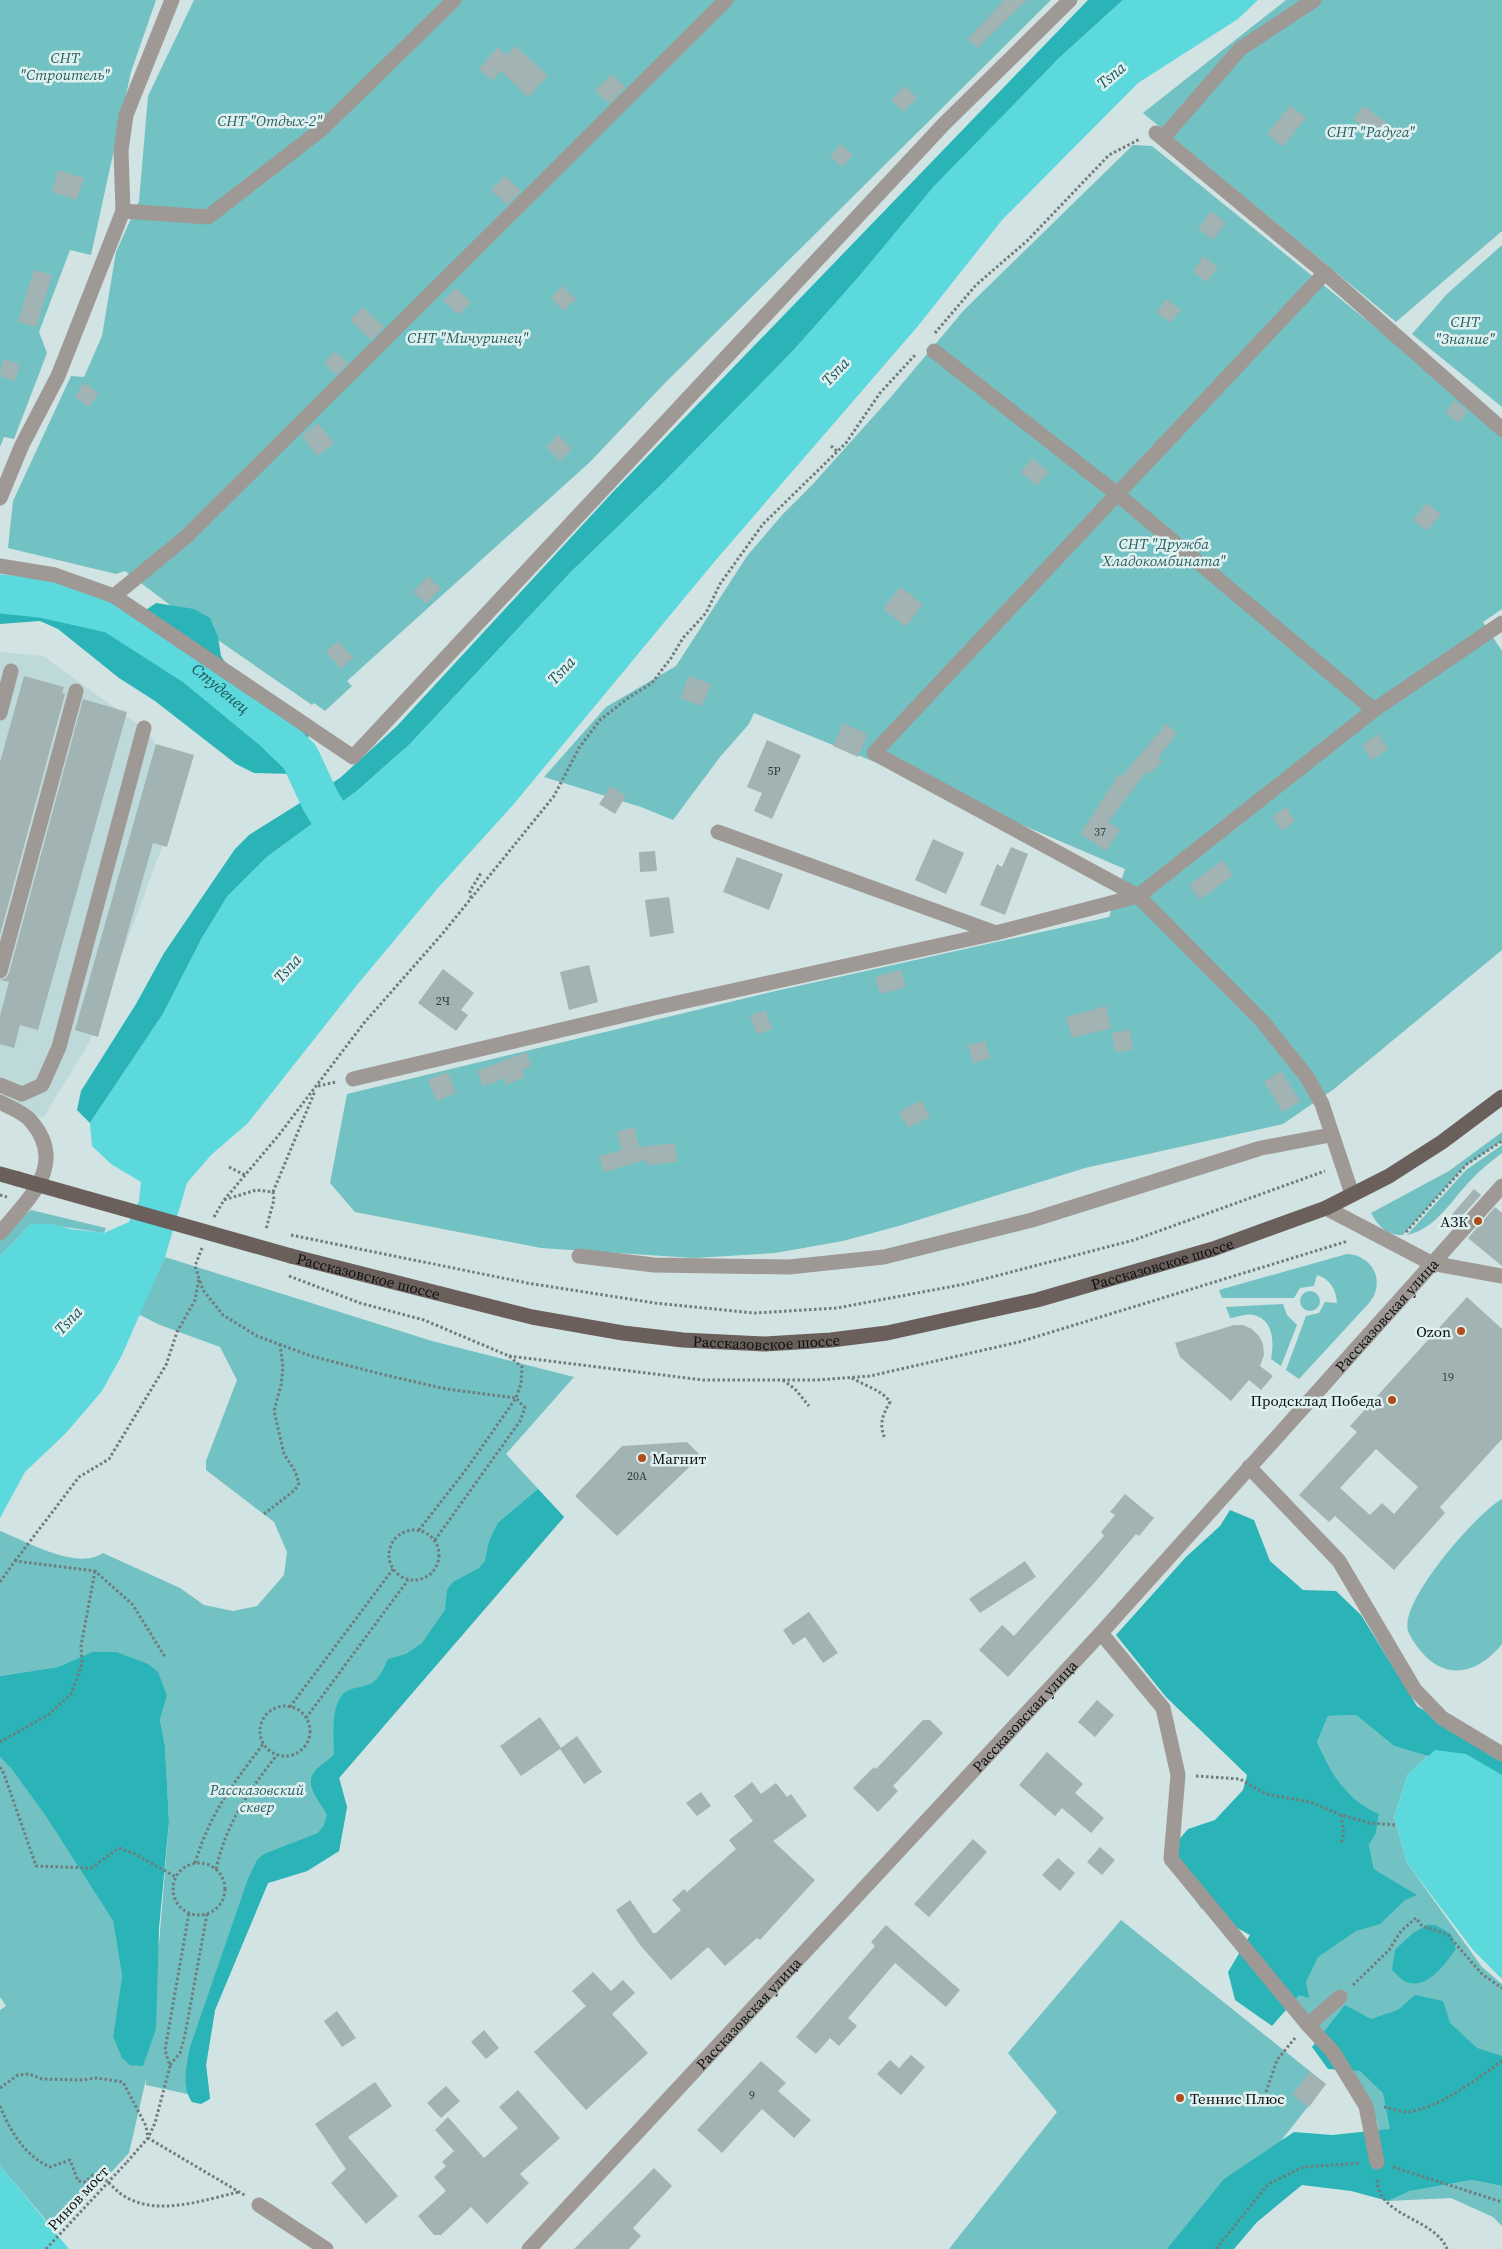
<svg xmlns="http://www.w3.org/2000/svg" width="1502" height="2249" viewBox="0 0 1502 2249" font-family="'Source Serif 4',serif">
  <rect width="100%" height="100%" fill="#d2e3e3"/>
  <path fill="#bed9d9" d="M0 652 43 656 147 731 184 788 89 1043 43 1118 0 1101Z"/>
  <g fill="#72c1c3">
    <path d="M0 0H156L131 72 91 255 70 250 39 332 47 353 14 439 4 437 0 447Z"/>
    <path d="M194 0H1051L664 384 590 462 347 681 352 686 325 711 314 703 312 705 199 627 125 571 116 574 8 548 13 501 71 376 84 377 102 336 116 252 139 201 148 96Z"/>
    <path d="M1286 0H1502V231L1396 322 1143 113Z"/>
    <path d="M1133 145 1152 146 1502 430V609L1483 622 1502 651V950L1334 1089 1283 1124 1085 1168 902 1225 843 1241 775 1253 694 1258 541 1248 355 1212 330 1183 347 1094 780 990 1109 917 1125 869 897 771 754 713 749 724 720 757 673 820 641 807 544 777 606 707 676 666 747 556 783 514 812 485 890 398 964 310Z"/>
    <path d="M1502 245V407L1412 334 1447 294Z"/>
    <path d="M1502 1132V1141L1464 1167 1403 1235C1386 1235 1379 1227 1371 1213L1449 1171Z"/>
    <path d="M1502 1145V1153C1492 1161 1481 1169 1472 1179 1452 1199 1436 1229 1407 1235L1466 1170Z"/>
    <path d="M31 1210 106 1228 104 1233C80 1230 56 1224 31 1224L0 1256V1241L22 1217Z"/>
    <path d="M1347 1254C1372 1255 1386 1281 1370 1302L1299 1379 1286 1370 1306 1316 1319 1313 1325 1302 1337 1303C1336 1289 1330 1279 1317 1275L1314 1286 1300 1288 1294 1298H1222L1219 1290Z"/>
    <path d="M165 1257 432 1341 574 1377 506 1454 564 1517 339 1778 347 1807 339 1851 307 1871 268 1883 215 2010 206 2065 210 2099 146 2085V2079L129 2153 56 2232 0 2166V2010L6 2006 0 1997V1757L11 1767 45 1815 113 1921 122 1976 113 2036 159 1944 169 1822 165 1746 160 1720 167 1696 92 1652 58 1667 0 1676V1531C26 1541 77 1571 103 1553L180 1588 204 1605 233 1611 257 1606 284 1575 287 1552 274 1522 206 1470V1461L237 1380 220 1347 160 1325 138 1314Z"/>
    <circle cx="1310" cy="1301" r="10"/>
    <path d="M1283 1304 1287 1315 1297 1325 1281 1366 1271 1359C1274 1343 1274 1320 1254 1315 1248 1313 1237 1317 1230 1318L1226 1307Z"/>
    <path d="M1502 1499V1644C1478 1674 1445 1682 1420 1650 1416 1645 1410 1637 1408 1631 1399 1601 1477 1513 1502 1499Z"/>
    <path d="M1356 1715 1394 1746 1428 1756 1408 1774 1394 1817 1407 1863 1482 1967 1502 1984V2129L1383 2157 1377 2121 1362 2086 1281 1985 1309 1943 1410 1891 1374 1869 1369 1845 1376 1833 1379 1815C1347 1801 1331 1773 1317 1742L1328 1716Z"/>
    <path d="M1121 1920 1326 2084 1195 2249H949L1057 2112 1008 2053Z"/>
    <path d="M1472 2180 1502 2186V2226L1493 2217 1451 2198 1388 2201 1410 2191Z"/>
  </g>
  <g fill="#2ab4b7">
    <path d="M1088 0H1123L1057 60 790 354 663 483 571 572 410 744 357 791 267 857 227 897 202 938 163 1014 90 1123 77 1110 81 1091 136 1004 164 953 235 849 249 835 340 778 397 726 612 493Z"/>
    <path d="M0 575 69 590 86 598 140 614 156 603 194 609 210 618 218 637 221 656 243 689 265 708 310 720 306 760 293 774 254 773 236 764 155 701 119 678 58 629 40 621 0 624Z"/>
    <path d="M538 1489 564 1517 339 1778 347 1807 339 1851 307 1871 268 1883 215 2010 206 2065 210 2099 201 2104 192 2102C181 2087 187 2064 190 2047L248 1879 257 1860 264 1854 318 1833 324 1825 327 1815C319 1799 300 1783 319 1767 325 1762 329 1760 334 1754 334 1736 330 1707 344 1693 351 1687 362 1688 370 1684 379 1680 384 1668 388 1659L406 1654 422 1643 445 1610 447 1590 453 1582 479 1568 485 1561 489 1541 498 1523Z"/>
    <path d="M1230 1510 1254 1520 1270 1561 1303 1590 1336 1591 1361 1615 1417 1706 1502 1760V1791L1428 1756 1394 1746 1356 1715 1328 1716 1317 1742C1331 1773 1347 1801 1379 1814L1376 1833 1369 1845 1374 1869 1417 1895 1405 1900 1380 1924 1356 1931 1318 1957 1306 1982 1309 1998 1299 1995 1272 2026 1235 2000 1228 1972 1250 1935 1201 1908 1165 1856 1188 1829 1215 1820 1243 1790 1247 1775 1166 1697 1116 1635 1186 1557 1220 1526Z"/>
    <path d="M92 1652H116L148 1664 158 1672 167 1696 160 1720 165 1746 169 1822 159 1928 156 2029 143 2066 130 2065 122 2058 113 2036 122 1976 113 1921 45 1815 11 1768 0 1757V1676L58 1667Z"/>
    <path d="M1427 1925H1435L1451 1934 1456 1949C1445 1964 1426 1992 1404 1981 1400 1979 1396 1973 1392 1970L1395 1950 1413 1933Z"/>
    <path d="M1415 1995 1443 2001 1450 2023 1477 2048 1502 2056V2186L1472 2180 1410 2191 1388 2201 1351 2191 1302 2185 1257 2222 1234 2249H1167L1224 2179 1294 2132 1332 2135 1390 2129 1383 2093 1360 2071 1328 2069 1312 2047 1345 2005 1371 2019 1398 2010Z"/>
  </g>
  <g fill="#5bd9dd">
    <path d="M1123 0H1258L1238 19 1138 83 1002 220 918 326 715 561 513 805 437 889 357 985 247 1124 211 1155 187 1183 165 1257 122 1355 102 1391 66 1433 25 1472 0 1518V1256L31 1224H53L70 1229 104 1233 129 1222 139 1201 141 1182 111 1164 92 1146 90 1123 163 1014 202 938 227 897 267 857 357 791 410 744 571 572 663 483 790 354 860 275 934 186 1057 60Z"/>
    <path d="M1435 1750 1466 1754 1502 1775V1979L1473 1950 1407 1863 1394 1817 1408 1774Z"/>
    <path d="M0 2166 69 2249H0Z"/>
  </g>
  <g fill="none" stroke-linecap="round" stroke-linejoin="round">
    <path stroke="#5bd9dd" stroke-width="39" id="s1" d="M0 594 41 598 113 614 194 666 273 731 300 757 320 800 355 859"/>
  </g>
  <g fill="#a2b3b3" fill-rule="evenodd">
    <path d="M1004 0H1027L977 48 968 39Z"/>
    <path d="M516 46 548 76 528 97 501 71 492 81 479 69 498 47 506 55Z"/>
    <path d="M612 74 625 87 609 104 595 90Z"/>
    <path d="M905 86 917 98 903 112 891 100Z"/>
    <path d="M1290 105 1306 118 1283 147 1267 134Z"/>
    <path d="M1364 106 1388 124 1377 138 1353 119Z"/>
    <path d="M841 144 853 155 842 167 830 156Z"/>
    <path d="M58 170 84 178 77 200 52 192Z"/>
    <path d="M505 176 521 191 507 205 491 190Z"/>
    <path d="M1211 211 1226 223 1213 240 1198 229Z"/>
    <path d="M1204 256 1218 268 1206 282 1193 271Z"/>
    <path d="M34 270 52 275 36 327 18 322Z"/>
    <path d="M562 286 576 299 564 311 551 298Z"/>
    <path d="M456 288 471 302 459 315 443 301Z"/>
    <path d="M1167 299 1181 310 1170 323 1156 312Z"/>
    <path d="M363 307 384 327 371 340 350 320Z"/>
    <path d="M335 351 348 363 336 375 324 363Z"/>
    <path d="M3 359 20 364 15 381 0 376Z"/>
    <path d="M84 383 99 393 89 407 75 397Z"/>
    <path d="M1455 400 1468 412 1459 423 1445 412Z"/>
    <path d="M318 423 334 443 317 456 302 436Z"/>
    <path d="M558 435 572 449 560 461 546 447Z"/>
    <path d="M1033 458 1049 472 1037 486 1020 472Z"/>
    <path d="M1427 503 1441 514 1427 531 1413 520Z"/>
    <path d="M428 576 441 588 426 604 413 592Z"/>
    <path d="M900 587 923 604 906 627 883 609Z"/>
    <path d="M338 641 353 657 341 669 326 652Z"/>
    <path d="M24 676 64 687 62 693 65 694 0 935V762Z"/>
    <path d="M689 676 711 684 702 706 680 698Z"/>
    <path d="M83 699 127 712 38 1030 20 1025 14 1048 0 1044V1016L9 982 0 980 6 978 9 973Z"/>
    <path d="M843 723 868 734 858 757 833 746Z"/>
    <path d="M1166 724 1177 733 1158 758 1162 761 1151 774 1147 771 1108 822 1120 830 1106 851 1080 834 1119 774 1122 776Z"/>
    <path d="M1378 734 1388 749 1372 760 1362 745Z"/>
    <path d="M767 740 801 755 772 819 754 811 762 793 747 787Z"/>
    <path d="M156 744 194 755 167 847 153 843 98 1037 75 1030Z"/>
    <path d="M611 786 626 796 615 814 599 804Z"/>
    <path d="M1286 807 1295 821 1282 831 1272 817Z"/>
    <path d="M933 839 964 853 946 894 915 880Z"/>
    <path d="M1011 847 1028 854 1005 915 980 905 997 864 1002 867Z"/>
    <path d="M655 851 657 871 640 872 639 852Z"/>
    <path d="M737 857 783 874 769 910 723 892Z"/>
    <path d="M1222 860 1233 875 1200 900 1189 885Z"/>
    <path d="M669 897 674 933 650 937 645 900Z"/>
    <path d="M589 965 598 1002 569 1010 560 972Z"/>
    <path d="M443 969 474 993 461 1010 468 1015 456 1031 418 1003Z"/>
    <path d="M901 970 906 987 880 994 875 977Z"/>
    <path d="M1106 1006 1111 1028 1072 1038 1066 1017Z"/>
    <path d="M765 1010 772 1029 757 1034 750 1016Z"/>
    <path d="M1130 1030 1133 1050 1115 1052 1112 1033Z"/>
    <path d="M985 1041 990 1058 973 1063 968 1045Z"/>
    <path d="M526 1052 532 1066 522 1070 525 1077 506 1085 504 1078 483 1087 477 1071Z"/>
    <path d="M1281 1071 1300 1101 1283 1112 1264 1082Z"/>
    <path d="M448 1072 456 1093 437 1101 428 1080Z"/>
    <path d="M921 1100 930 1117 908 1128 899 1112Z"/>
    <path d="M634 1127 639 1147 675 1143 677 1162 647 1165 646 1160 604 1172 599 1156 622 1150 617 1132Z"/>
    <path d="M1474 1189 1481 1195 1454 1225 1448 1219Z"/>
    <path d="M1495 1207 1502 1213V1266L1468 1238Z"/>
    <path d="M1467 1297 1502 1329V1439L1440 1507 1445 1513 1394 1570 1335 1516 1329 1522 1299 1495 1357 1432 1350 1426ZM1376 1449 1418 1487 1394 1514 1382 1503 1370 1515 1340 1488Z"/>
    <path d="M1234 1325H1243L1252 1329 1259 1336 1263 1344 1264 1355 1260 1366 1273 1376 1261 1390 1249 1380 1231 1401 1180 1357 1175 1343Z"/>
    <path d="M687 1442 701 1456 617 1536 575 1496 622 1446Z"/>
    <path d="M1125 1494 1154 1518 1139 1536 1136 1534 1096 1581 1008 1677 979 1650 1002 1625 1014 1636 1104 1536 1101 1532 1115 1515 1110 1512Z"/>
    <path d="M1025 1561 1036 1577 980 1613 969 1599Z"/>
    <path d="M809 1612 838 1653 823 1663 805 1637 793 1645 783 1630Z"/>
    <path d="M1097 1700 1114 1715 1095 1737 1078 1722Z"/>
    <path d="M540 1717 561 1748 577 1736 602 1772 584 1784 560 1749 521 1776 500 1746Z"/>
    <path d="M923 1720H930L943 1733 893 1786 898 1791 878 1812 853 1788 874 1767 876 1769Z"/>
    <path d="M1047 1752 1083 1784 1075 1793 1104 1818 1091 1833 1062 1808 1055 1816 1019 1785Z"/>
    <path d="M752 1782 761 1794 776 1783 787 1797 791 1794 807 1816 773 1841 815 1880 760 1940 757 1938 725 1966 708 1947 671 1980 640 1945 616 1910 630 1900 653 1933H656L681 1910 672 1900 684 1889 687 1892 736 1849 729 1840 753 1821 734 1796Z"/>
    <path d="M701 1792 711 1806 697 1816 686 1803Z"/>
    <path d="M973 1839 987 1852 929 1917 914 1904Z"/>
    <path d="M1100 1847 1115 1860 1102 1875 1087 1862Z"/>
    <path d="M1058 1858 1075 1873 1060 1891 1042 1875Z"/>
    <path d="M886 1925 960 1990 946 2007 895 1963 848 2018 857 2026 839 2046 830 2038 816 2054 796 2037 875 1946 871 1942Z"/>
    <path d="M593 1972 611 1991 623 1980 635 1993 612 2014 648 2053 586 2110 534 2052 586 2006 572 1991Z"/>
    <path d="M337 2011 356 2038 342 2047 324 2021Z"/>
    <path d="M484 2030 499 2048 486 2059 471 2042Z"/>
    <path d="M911 2055 925 2067 901 2095 877 2074 890 2060 899 2068Z"/>
    <path d="M761 2061 786 2083 778 2091 811 2120 794 2138 762 2109 722 2153 697 2130Z"/>
    <path d="M1310 2072 1326 2084 1309 2107 1292 2095Z"/>
    <path d="M375 2082 392 2106 348 2137 398 2196 366 2224 331 2183 346 2169 315 2124Z"/>
    <path d="M446 2086 460 2101 441 2118 427 2103Z"/>
    <path d="M518 2090 560 2138 520 2174 529 2183 487 2224 471 2207 441 2235H434L418 2216 446 2191 434 2177 446 2166 442 2162 454 2151 435 2130 448 2117 484 2158 518 2128 499 2107Z"/>
    <path d="M654 2168 672 2186 633 2228 641 2236 629 2249H574Z"/>
  </g>
  <g fill="none" stroke-linecap="round" stroke-linejoin="round">
    <g stroke="#707c7c" stroke-width="3" stroke-dasharray="2.5 2.5" stroke-linecap="butt">
      <path d="M935 333 976 285 1028 240 1109 155 1140 139"/>
      <path d="M831 446 837 451"/>
      <path d="M471 898 470 891 481 873"/>
      <path d="M318 1086 336 1082"/>
      <path d="M229 1167 245 1175"/>
      <path d="M273 1192 315 1091"/>
      <path d="M0 1195 7 1197"/>
      <path d="M224 1200 278 1136 364 1023 443 933 554 796 579 748 600 720 628 698 652 683 671 658 683 638 706 613 720 584 763 524 846 443 880 393 916 354"/>
      <path d="M214 1217 224 1200 256 1190 273 1192 274 1200 266 1229"/>
      <path d="M1406 1232 1467 1164 1502 1141"/>
      <path d="M291 1235 527 1283 655 1303 755 1313 837 1308 965 1284 1134 1240 1325 1171"/>
      <path d="M202 1248 195 1266 203 1290 223 1315 257 1336 311 1356 385 1375 446 1389 516 1398 525 1408 520 1421 435 1540"/>
      <path d="M289 1276 360 1303 424 1320 509 1356 522 1367 521 1384 516 1398 468 1467 419 1530"/>
      <path d="M509 1356 703 1380H817L870 1376 1019 1342 1348 1241"/>
      <path d="M852 1378C865 1386 882 1390 890 1402 882 1416 879 1424 885 1439"/>
      <path d="M783 1380 795 1389 809 1406"/>
      <path d="M264 1514 295 1490 299 1483 295 1471 284 1454 274 1411 281 1385 283 1367 280 1344"/>
      <circle cx="414" cy="1555" r="25"/>
      <path d="M15 1561 79 1477 109 1459 166 1365 177 1332 195 1300 199 1279"/>
      <path d="M0 1582 15 1561 95 1571 133 1605 165 1657"/>
      <circle cx="285" cy="1731" r="25"/>
      <path d="M290 1707 393 1569"/>
      <path d="M306 1718 408 1580"/>
      <path d="M0 1742 48 1715 71 1694 82 1664 81 1646 95 1571"/>
      <path d="M0 1767 4 1774 36 1866 91 1868 119 1848 133 1853 176 1877"/>
      <path d="M1196 1776 1240 1779 1266 1794 1310 1802 1339 1814 1369 1823 1396 1825"/>
      <path d="M1341 1842C1347 1831 1340 1825 1342 1815"/>
      <circle cx="199" cy="1889" r="26"/>
      <path d="M195 1863C211 1811 232 1786 263 1744"/>
      <path d="M216 1869C227 1822 248 1792 277 1755"/>
      <path d="M1353 1985 1389 1950 1401 1931 1416 1918 1422 1926 1447 1934 1482 1974 1502 1988"/>
      <path d="M170 2065 180 2053 185 2035 207 1914"/>
      <path d="M0 2088 18 2075 29 2074 42 2079 81 2080 97 2078 123 2082 146 2126 148 2138 246 2196"/>
      <path d="M1266 2092 1277 2060 1295 2038"/>
      <path d="M0 2106C10 2131 25 2156 50 2167L70 2160 78 2181 85 2182 93 2175C107 2176 112 2189 124 2196 158 2217 203 2200 239 2192"/>
      <path d="M1384 2107C1391 2108 1400 2112 1407 2112 1438 2109 1477 2079 1502 2061"/>
      <path d="M127 2162 148 2138 155 2123 170 2066 165 2050 189 1913"/>
      <path d="M1393 2167 1502 2202"/>
      <path d="M1377 2180C1378 2217 1435 2218 1447 2249"/>
      <path d="M1216 2249 1268 2184 1303 2167 1360 2163"/>
    </g>
    <g stroke="#9f9996" stroke-width="15">
      <path d="M1156 133 1325 273 1502 429"/>
      <path d="M1163 138 1240 49 1314 0"/>
      <path d="M123 211 208 217 322 129 454 0"/>
      <path d="M1325 273 874 753 1138 896 1374 710 1502 623"/>
      <path d="M934 351 1117 494 1374 710"/>
      <path d="M0 498 22 445 58 376 123 211 121 151 126 115 172 0"/>
      <path d="M0 566 55 575 114 596 187 536 726 0"/>
      <path d="M114 596 353 757 944 124 1070 0"/>
      <path d="M0 713 11 671"/>
      <path d="M718 832 996 933"/>
      <path d="M0 971 76 691"/>
      <path d="M353 1079 654 1008 996 933 1138 896 1262 1021 1307 1077 1322 1104 1352 1194"/>
      <path d="M0 1085 22 1094 42 1085 59 1047 144 728"/>
      <path d="M0 1102C9 1107 23 1112 30 1120 69 1164 29 1198 0 1233"/>
      <path d="M1326 1208 1431 1263 1502 1276"/>
      <path d="M579 1256 654 1265 789 1267 884 1257 1032 1220 1261 1148 1330 1135"/>
      <path d="M1249 1467 1339 1561 1415 1690 1442 1718 1502 1754"/>
      <path d="M1101 1633 1163 1708 1178 1775 1171 1859 1308 2025 1333 2052 1366 2106 1377 2162"/>
      <path d="M1308 2025 1340 1997"/>
      <path d="M259 2205 326 2249"/>
      <path id="s2" d="M529 2249 1101 1633 1502 1186"/>
    </g>
    <g stroke="#6a5f5b" stroke-width="15">
      <path d="M0 1174 18 1179"/>
      <path id="s3" d="M291 1256 532 1317 623 1333 683 1340 765 1344 831 1340 887 1333 1037 1300 1213 1249 1326 1208 1389 1176 1442 1142 1502 1097"/>
    </g>
    <path stroke="#707c7c" stroke-width="3" stroke-dasharray="2.5 2.5" stroke-linecap="butt" d="M46 2249 127 2162"/>
    <path stroke="#6a5f5b" stroke-width="15" d="M18 1179 291 1256"/>
  </g>
  <g fill="#b14c1b" stroke="#dff0f0" stroke-width="2">
    <circle cx="1478" cy="1221" r="5"/>
    <circle cx="1461" cy="1331" r="5"/>
    <circle cx="1392" cy="1400" r="5"/>
    <circle cx="642" cy="1458" r="5"/>
    <circle cx="1180" cy="2098" r="5"/>
  </g>
  <g text-anchor="middle" dominant-baseline="central" stroke-width="5" stroke-linejoin="round" paint-order="stroke">
    <g font-size="12" fill="#313a3a">
      <text x="774" y="771">5Р</text>
      <text x="1100" y="832">37</text>
      <text x="443" y="1001">2Ч</text>
      <text x="1448" y="1377">19</text>
      <text x="637" y="1476">20А</text>
      <text x="752" y="2095">9</text>
    </g>
    <g font-size="15" font-style="italic" fill="#2a5f61" stroke="#dff0f0">
      <text x="65" y="57">СНТ<tspan x="65" dy="17">"Строитель"</tspan></text>
      <text x="270" y="120">СНТ "Отдых-2"</text>
      <text x="1371" y="131">СНТ "Радуга"</text>
      <text x="1465" y="321">СНТ<tspan x="1465" dy="17">"Знание"</tspan></text>
      <text x="468" y="337">СНТ "Мичуринец"</text>
      <text x="1164" y="543">СНТ "Дружба<tspan x="1164" dy="17">Хладокомбината"</tspan></text>
      <text x="257" y="1789">Рассказовский<tspan x="257" dy="17">сквер</tspan></text>
    </g>
    <g font-size="15" fill="#0b1111" stroke="#dff0f0" text-anchor="end">
      <text x="1468" y="1221">АЗК</text>
      <text x="1451" y="1331">Ozon</text>
      <text x="1382" y="1400">Продсклад Победа</text>
      <text x="652" y="1458" text-anchor="start">Магнит</text>
      <text x="1190" y="2098" text-anchor="start">Теннис Плюс</text>
    </g>
    <g font-size="15" fill="#0b1111" stroke="#dff0f0">
      <text stroke="none"><textPath href="#s3" startOffset="890">Рассказовское шоссе</textPath></text>
      <text stroke="none"><textPath href="#s3" startOffset="80">Рассказовское шоссе</textPath></text>
      <text stroke="none"><textPath href="#s2" startOffset="1268">Рассказовская улица</textPath></text>
      <text stroke="none"><textPath href="#s3" startOffset="485">Рассказовское шоссе</textPath></text>
      <text stroke="none"><textPath href="#s2" startOffset="728">Рассказовская улица</textPath></text>
      <text stroke="none"><textPath href="#s2" startOffset="322">Рассказовская улица</textPath></text>
      <text transform="translate(78 2198) rotate(-47)">Ринов мост</text>
    </g>
    <g font-size="16" font-style="italic" fill="#205658" stroke="#dff0f0">
      <text transform="translate(1111 75) rotate(-40)">Tsna</text>
      <text transform="translate(835 371) rotate(-47)">Tsna</text>
      <text transform="translate(561 670) rotate(-47)">Tsna</text>
      <text stroke="none"><textPath href="#s1" startOffset="246">Студенец</textPath></text>
      <text transform="translate(287 968) rotate(-48)">Tsna</text>
      <text transform="translate(68 1320) rotate(-47)">Tsna</text>
    </g>
  </g>
</svg>
